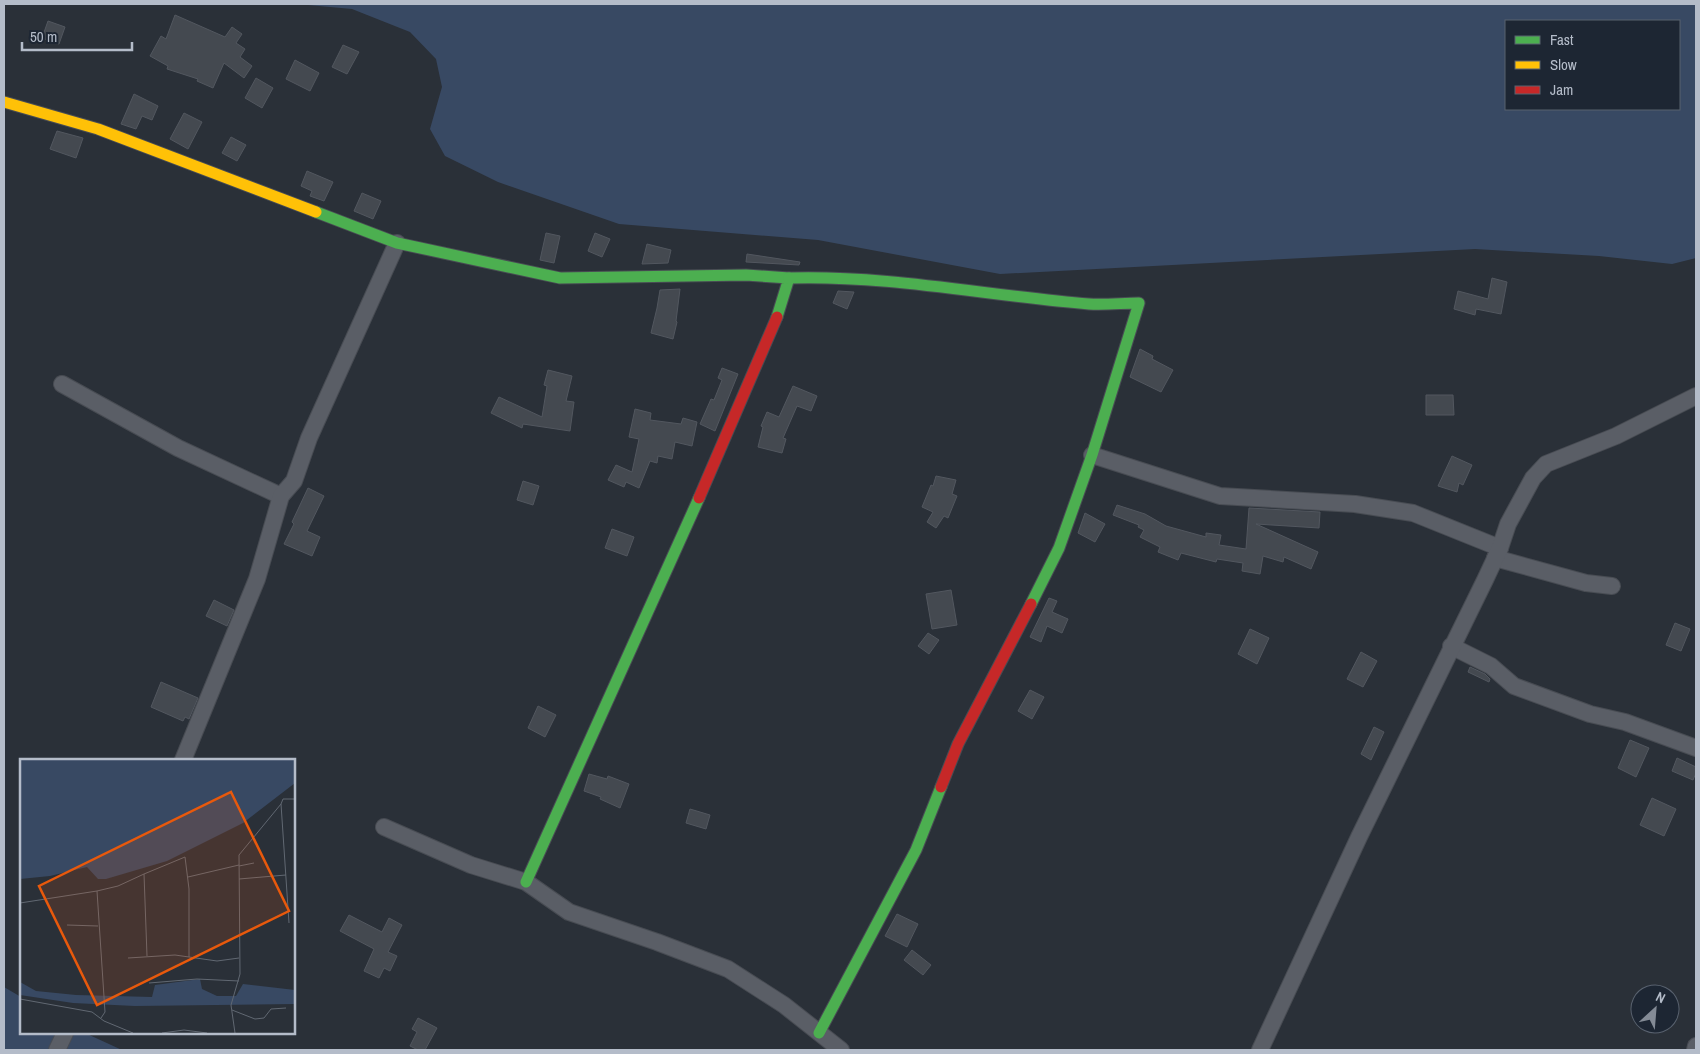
<svg xmlns="http://www.w3.org/2000/svg" width="1700" height="1054" viewBox="0 0 1700 1054" font-family="'Archivo Narrow',sans-serif">
  <rect width="100%" height="100%" fill="#2a3038"/>
  <g fill="#384963" fill-rule="evenodd">
    <path d="M297 4H1696V258L1672 264 1599 256 1475 249 1000 274 818 240 619 224 498 182 445 156 430 129 442 87 436 59 410 32 352 9ZM1506 21H1679V109H1506Z"/>
    <path d="M4 987 21 997V1033H85L122 1050H4Z"/>
  </g>
  <g fill="#444950" stroke="#52575f">
    <path d="M175 15 225 37 232 27 242 34 236 43 245 49 240 57 252 66 244 78 224 63 213 88 197 81 198 79 167 69 168 66 150 56 161 36 166 39Z"/>
    <path d="M48 21 65 27 59 44 42 38Z"/>
    <path d="M343 45 359 52 347 74 332 67Z"/>
    <path d="M295 60 319 73 310 91 286 79Z"/>
    <path d="M256 78 273 88 262 108 245 98Z"/>
    <path d="M134 94 158 106 152 120 142 116 136 129 121 124Z"/>
    <path d="M184 113 202 122 188 149 170 139Z"/>
    <path d="M57 131 83 138 76 158 50 149Z"/>
    <path d="M231 137 246 145 237 161 222 153Z"/>
    <path d="M307 171 333 182 324 201 310 196 312 191 301 186Z"/>
    <path d="M362 193 381 201 373 219 354 211Z"/>
    <path d="M546 233 560 236 554 263 540 260Z"/>
    <path d="M595 233 610 239 602 257 588 251Z"/>
    <path d="M647 244 671 250 668 263 642 264Z"/>
    <path d="M747 254 800 262 799 265 746 262Z"/>
    <path d="M1492 278 1507 282 1501 314 1476 309 1475 315 1454 309 1458 291 1488 299Z"/>
    <path d="M680 289 676 321 677 322 673 339 651 333 657 308 660 290Z"/>
    <path d="M838 291 854 292 847 309 833 303Z"/>
    <path d="M1140 349 1153 356 1152 359 1173 370 1161 392 1130 377Z"/>
    <path d="M722 368 738 374 715 431 700 424 711 399 714 400 722 380 718 378Z"/>
    <path d="M548 370 572 376 566 401 574 402 570 431 523 424 522 428 491 413 499 397 542 417 547 386 544 385Z"/>
    <path d="M793 386 817 396 811 411 797 406 783 438 786 439 782 453 758 447 763 427 761 426 767 412 779 417Z"/>
    <path d="M1426 395H1453L1454 415H1426Z"/>
    <path d="M635 409 651 413 650 420 681 424 683 418 697 422 692 446 675 442 672 459 658 456 657 463 650 461 639 488 626 482 624 487 608 480 616 465 632 472 639 439 629 437Z"/>
    <path d="M1452 456 1472 465 1463 485 1459 483 1457 492 1438 486Z"/>
    <path d="M936 476 956 480 952 494 957 496 948 518 944 516 936 528 927 522 933 512 922 507 931 485 933 486Z"/>
    <path d="M523 481 539 486 533 505 517 500Z"/>
    <path d="M308 488 324 496 307 531 320 537 312 556 284 544 294 524 292 522Z"/>
    <path d="M1117 505 1145 514 1166 526 1206 537V533L1221 535 1219 545 1246 549 1249 508 1320 512 1319 528 1256 524 1318 552 1311 569 1284 557 1283 562 1263 556 1260 574 1242 571 1243 563 1217 559 1216 562 1181 553 1178 560 1158 552 1160 547 1140 537 1144 530 1138 527 1139 525 1113 515Z"/>
    <path d="M1085 513 1105 524 1095 542 1078 533Z"/>
    <path d="M612 529 634 537 627 556 605 548Z"/>
    <path d="M951 590 957 625 932 629 926 594Z"/>
    <path d="M1049 598 1057 601 1052 612 1068 619 1062 633 1047 626 1041 642 1030 637Z"/>
    <path d="M214 600 234 610 227 626 206 616Z"/>
    <path d="M1675 623 1690 629 1681 651 1666 645Z"/>
    <path d="M1250 629 1269 638 1257 664 1238 654Z"/>
    <path d="M928 633 939 640 929 654 918 646Z"/>
    <path d="M1361 652 1377 661 1363 687 1347 679Z"/>
    <path d="M1470 667 1485 674 1490 679 1489 682 1468 672Z"/>
    <path d="M161 682 198 698 189 719 185 717 183 721 151 707Z"/>
    <path d="M1030 690 1044 697 1032 719 1018 711Z"/>
    <path d="M538 706 556 715 545 737 528 728Z"/>
    <path d="M1374 727 1384 732 1371 760 1361 754Z"/>
    <path d="M1630 740 1649 748 1636 777 1618 768Z"/>
    <path d="M1677 758 1696 767V773L1693 780 1672 771Z"/>
    <path d="M589 774 607 779 608 776 629 784 620 808 600 799 601 797 584 791Z"/>
    <path d="M1652 798 1676 809 1664 836 1640 825Z"/>
    <path d="M690 809 710 815 706 829 686 823Z"/>
    <path d="M897 914 918 924 907 947 885 936Z"/>
    <path d="M349 915 382 932 389 918 402 925 388 952 397 956 390 971 384 968 379 978 364 971 374 949 340 931Z"/>
    <path d="M912 950 931 965 923 975 904 960Z"/>
    <path d="M418 1018 437 1028 425 1050H418L410 1046 417 1032 412 1029Z"/>
  </g>
  <g fill="none" stroke-linecap="round" stroke-linejoin="round">
    <g stroke="#484c53" stroke-width="18">
      <g id="street">
        <path d="M62 384 178 448 281 496"/>
        <path d="M1092 455 1220 496 1355 504 1413 513 1500 548"/>
        <path d="M1495 558 1586 583 1612 586"/>
        <path d="M1451 646 1491 666 1514 686 1590 714 1625 722 1696 748"/>
        <path d="M183 760 257 579 281 496 294 481 309 438 397 243"/>
        <path d="M384 827 471 865 526 882 569 912 657 942 728 969 784 1005 841 1050"/>
        <path d="M57 1050 65 1033"/>
        <path d="M1260 1050 1359 837 1485 580 1500 548 1508 524 1533 478 1546 464 1616 436 1696 396"/>
        <path d="M1695 1050 1696 1046"/>
      </g>
    </g>
    <g stroke="#484c53" stroke-width="13">
      <g id="fast">
        <path d="M316 212 397 243 560 278 746 275 789 278 777 317"/>
        <path d="M789 278C890 275 989 296 1089 304 1106 305 1123 303 1139 303L1092 455 1059 548 1031 604"/>
        <path d="M526 882 699 498"/>
        <path d="M819 1033 916 850 941 787"/>
      </g>
    </g>
    <g stroke="#484c53" stroke-width="13">
      <path id="slow" d="M4 102 98 129 316 212"/>
    </g>
    <g stroke="#484c53" stroke-width="13">
      <g id="jam">
        <path d="M699 498 777 317"/>
        <path d="M941 787 958 744 1031 604"/>
      </g>
    </g>
    <use href="#street" stroke="#5a5e66" stroke-width="16"/>
    <use href="#fast" stroke="#4caf50" stroke-width="11"/>
    <use href="#slow" stroke="#ffc107" stroke-width="11"/>
    <use href="#jam" stroke="#c62828" stroke-width="11"/>
  </g>
  <g transform="translate(20 759)">
    <rect width="275" height="275" fill="#2a3038"/>
    <path d="M0 1H275V24L223 64 147 102 86 120H78L67 108 30 117 0 120ZM180 220 182 230 197 237H216L223 225 275 231V245L115 247 53 244 0 236V223L16 232 56 236 132 238 135 226Z" fill="#384963"/>
    <path fill="none" stroke="#616872" stroke-width="1" d="M261 45 263 40H275M219 107 234 104M124 115 165 98 169 130V198M168 118 219 106M219 120 266 116M77 132 85 253 81 259M0 144 77 132 98 127 124 115 127 197M47 166 78 167M108 199 155 196 197 202 219 199M129 224 177 220 219 222M0 240 72 253 84 262 113 274M212 251 235 260 244 259 251 250 266 249M142 274 164 271 187 274M215 274 211 246 220 215 219 96 261 45 269 164"/>
    <path fill="#e8590c" fill-opacity="0.15" stroke="#e8590c" stroke-width="2.5" d="M211 33 269 152 77 246 19 127Z"/>
    <rect width="275" height="275" fill="none" stroke="#b4bcc9" stroke-width="2.5"/>
  </g>
  <rect width="1700" height="1054" fill="none" stroke="#b4bcc9" stroke-width="10"/>
  <rect x="1505" y="20" width="175" height="90" fill="#1d2633" stroke="#59626f"/>
  <rect x="1515" y="36" width="25" height="8" fill="#4caf50" stroke="#59626f"/>
  <text x="1550" y="45" font-size="15" fill="#b4bcc9">Fast</text>
  <rect x="1515" y="61" width="25" height="8" fill="#ffc107" stroke="#59626f"/>
  <text x="1550" y="70" font-size="15" fill="#b4bcc9">Slow</text>
  <rect x="1515" y="86" width="25" height="8" fill="#c62828" stroke="#59626f"/>
  <text x="1550" y="95" font-size="15" fill="#b4bcc9">Jam</text>
  <g transform="translate(1655 1009) rotate(26)"><circle r="24" fill="#1d2633" stroke="#59626f"/>
  <path d="M0-4L9 19L0 12L-9 19Z" fill="#848b96"/>
  <text y="-8" font-size="14" font-weight="bold" text-anchor="middle" fill="#b4bcc9">N</text>
  </g>
  <path d="M22 42v8h110v-8" fill="none" stroke="#b4bcc9" stroke-width="2.5"/>
  <text x="30" y="42" font-size="15" fill="#b4bcc9" stroke="#1d2633" stroke-width="4" paint-order="stroke">50 m</text>
</svg>
